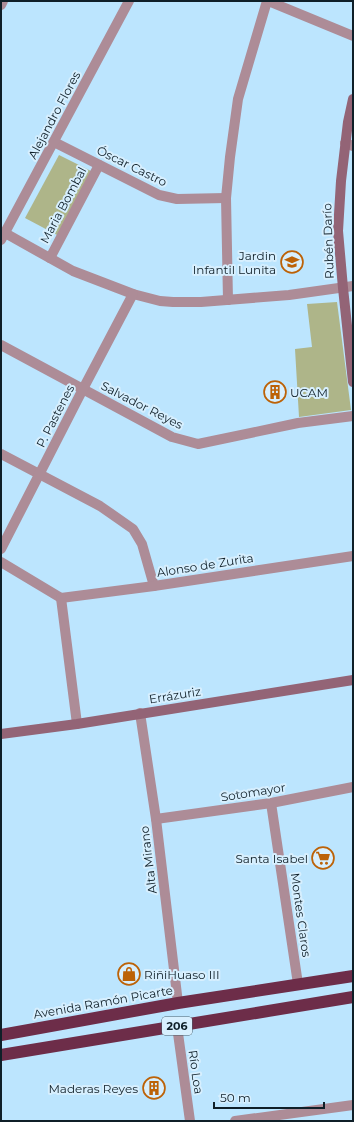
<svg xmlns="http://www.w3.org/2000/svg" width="354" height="1122" viewBox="0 0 354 1122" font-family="Montserrat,sans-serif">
  <rect width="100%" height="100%" fill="#bce5fe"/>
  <g fill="#aeb589">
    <path d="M59 155 93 172 59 236 25 218Z"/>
    <path d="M337 302 351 410 299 417 295 349 312 347 307 304Z"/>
  </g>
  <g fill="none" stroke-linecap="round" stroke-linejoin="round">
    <g stroke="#ad8c97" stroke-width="10">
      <path d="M268 1 353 36"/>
      <path d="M1 5 3 1"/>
      <path d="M54 142 159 195 177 199 226 198"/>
      <path d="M345 143 353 146"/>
      <path d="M5 233 73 271 133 294 160 301 173 302H201L289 295 353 286"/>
      <path d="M1 240 129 1"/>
      <path d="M50 258 99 165"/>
      <path d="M228 300 226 198 230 157 238 99 267 1"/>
      <path d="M1 345 172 437 198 444 298 423 353 416"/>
      <path d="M1 454 100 506 133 529 142 544 154 586"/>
      <path d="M1 549 83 389 133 294"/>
      <path d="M1 562 61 598"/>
      <path d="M61 598 154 586 353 556"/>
      <path d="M61 598 77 724"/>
      <path d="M140 713 156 819 178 1003"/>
      <path d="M271 803 298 984"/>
      <path d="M156 819 271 803 353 787"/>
      <path d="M177 1026 190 1121"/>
      <path d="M235 1121 353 1105"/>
    </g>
    <g stroke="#936476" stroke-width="10">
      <path d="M353 99 348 122 341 181 338 231 343 288 353 382"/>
      <path d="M1 734 77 724 353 680"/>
    </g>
    <g stroke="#6d2d49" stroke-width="12">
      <path d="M1 1035 178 1003 353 976"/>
      <path d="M1 1055 353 997"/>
    </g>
  </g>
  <defs>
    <g id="school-ring" transform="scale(1.15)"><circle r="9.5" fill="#d7effe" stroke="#bc6207" stroke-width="1.5"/><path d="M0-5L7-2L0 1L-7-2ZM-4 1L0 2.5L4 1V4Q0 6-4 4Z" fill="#bc6207"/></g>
    <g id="building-ring" transform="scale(1.15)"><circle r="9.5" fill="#d7effe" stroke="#bc6207" stroke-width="1.5"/><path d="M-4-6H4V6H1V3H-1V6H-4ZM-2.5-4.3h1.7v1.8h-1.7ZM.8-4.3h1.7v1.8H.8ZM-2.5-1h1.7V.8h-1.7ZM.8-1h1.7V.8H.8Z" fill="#bc6207"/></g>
    <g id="supermarket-ring" transform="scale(1.15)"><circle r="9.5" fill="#d7effe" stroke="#bc6207" stroke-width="1.5"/><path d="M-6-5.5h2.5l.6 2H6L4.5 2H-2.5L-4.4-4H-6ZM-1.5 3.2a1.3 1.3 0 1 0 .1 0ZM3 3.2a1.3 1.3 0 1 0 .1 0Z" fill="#bc6207"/></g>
    <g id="shop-ring" transform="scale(1.15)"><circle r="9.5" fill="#d7effe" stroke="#bc6207" stroke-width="1.5"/><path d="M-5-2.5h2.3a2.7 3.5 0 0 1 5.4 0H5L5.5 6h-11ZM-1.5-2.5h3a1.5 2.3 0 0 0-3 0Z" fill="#bc6207"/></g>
  </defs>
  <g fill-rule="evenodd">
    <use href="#school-ring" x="292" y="262"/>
    <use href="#building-ring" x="275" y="392"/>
    <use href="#supermarket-ring" x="323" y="858"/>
    <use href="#shop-ring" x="129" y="974"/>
    <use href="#building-ring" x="154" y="1088"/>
  </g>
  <g text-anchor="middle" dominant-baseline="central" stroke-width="4" stroke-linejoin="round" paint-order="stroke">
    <rect fill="#d7effe" stroke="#4b5d68" stroke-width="1" x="162" y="1017" width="30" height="18" rx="3"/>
    <g font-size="11" font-weight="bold" fill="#0f1f28">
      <text x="177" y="1026">206</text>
    </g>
    <g font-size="12" fill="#0f1f28" stroke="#d7effe">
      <text transform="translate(54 115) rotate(-62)">Alejandro Flores</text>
      <text transform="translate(132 166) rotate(26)">Óscar Castro</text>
      <text transform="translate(63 205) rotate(-62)">Maria Bombal</text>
      <text transform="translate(328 241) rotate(-92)">Rubén Darío</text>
      <text transform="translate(142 405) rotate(27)">Salvador Reyes</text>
      <text transform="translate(55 416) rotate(-63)">P. Pastenes</text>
      <text transform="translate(205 565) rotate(-9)">Alonso de Zurita</text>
      <text transform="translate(175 695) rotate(-9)">Errázuriz</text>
      <text transform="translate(253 792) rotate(-9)">Sotomayor</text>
      <text transform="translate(148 860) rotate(-97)">Alta Mirano</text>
      <text transform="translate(301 915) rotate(82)">Montes Claros</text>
      <text transform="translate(103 1002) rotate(-10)">Avenida Ramón Picarte</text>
      <text transform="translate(196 1072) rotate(82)">Río Loa</text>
    </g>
    <g font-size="12" fill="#0f1f28" stroke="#d7effe" text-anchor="end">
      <text x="276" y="255">Jardin<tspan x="276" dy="14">Infantil Lunita</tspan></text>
      <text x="290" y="392" text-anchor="start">UCAM</text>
      <text x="308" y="858">Santa Isabel</text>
      <text x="144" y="974" text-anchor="start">RiñiHuaso III</text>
      <text x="138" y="1088">Maderas Reyes</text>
    </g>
  </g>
  <rect width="354" height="1122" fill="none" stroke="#0f1f28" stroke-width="4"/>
  <path d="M214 1102v6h110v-6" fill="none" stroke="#0f1f28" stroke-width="2"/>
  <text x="220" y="1102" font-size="12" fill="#0f1f28" stroke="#d7effe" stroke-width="3" paint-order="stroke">50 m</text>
</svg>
